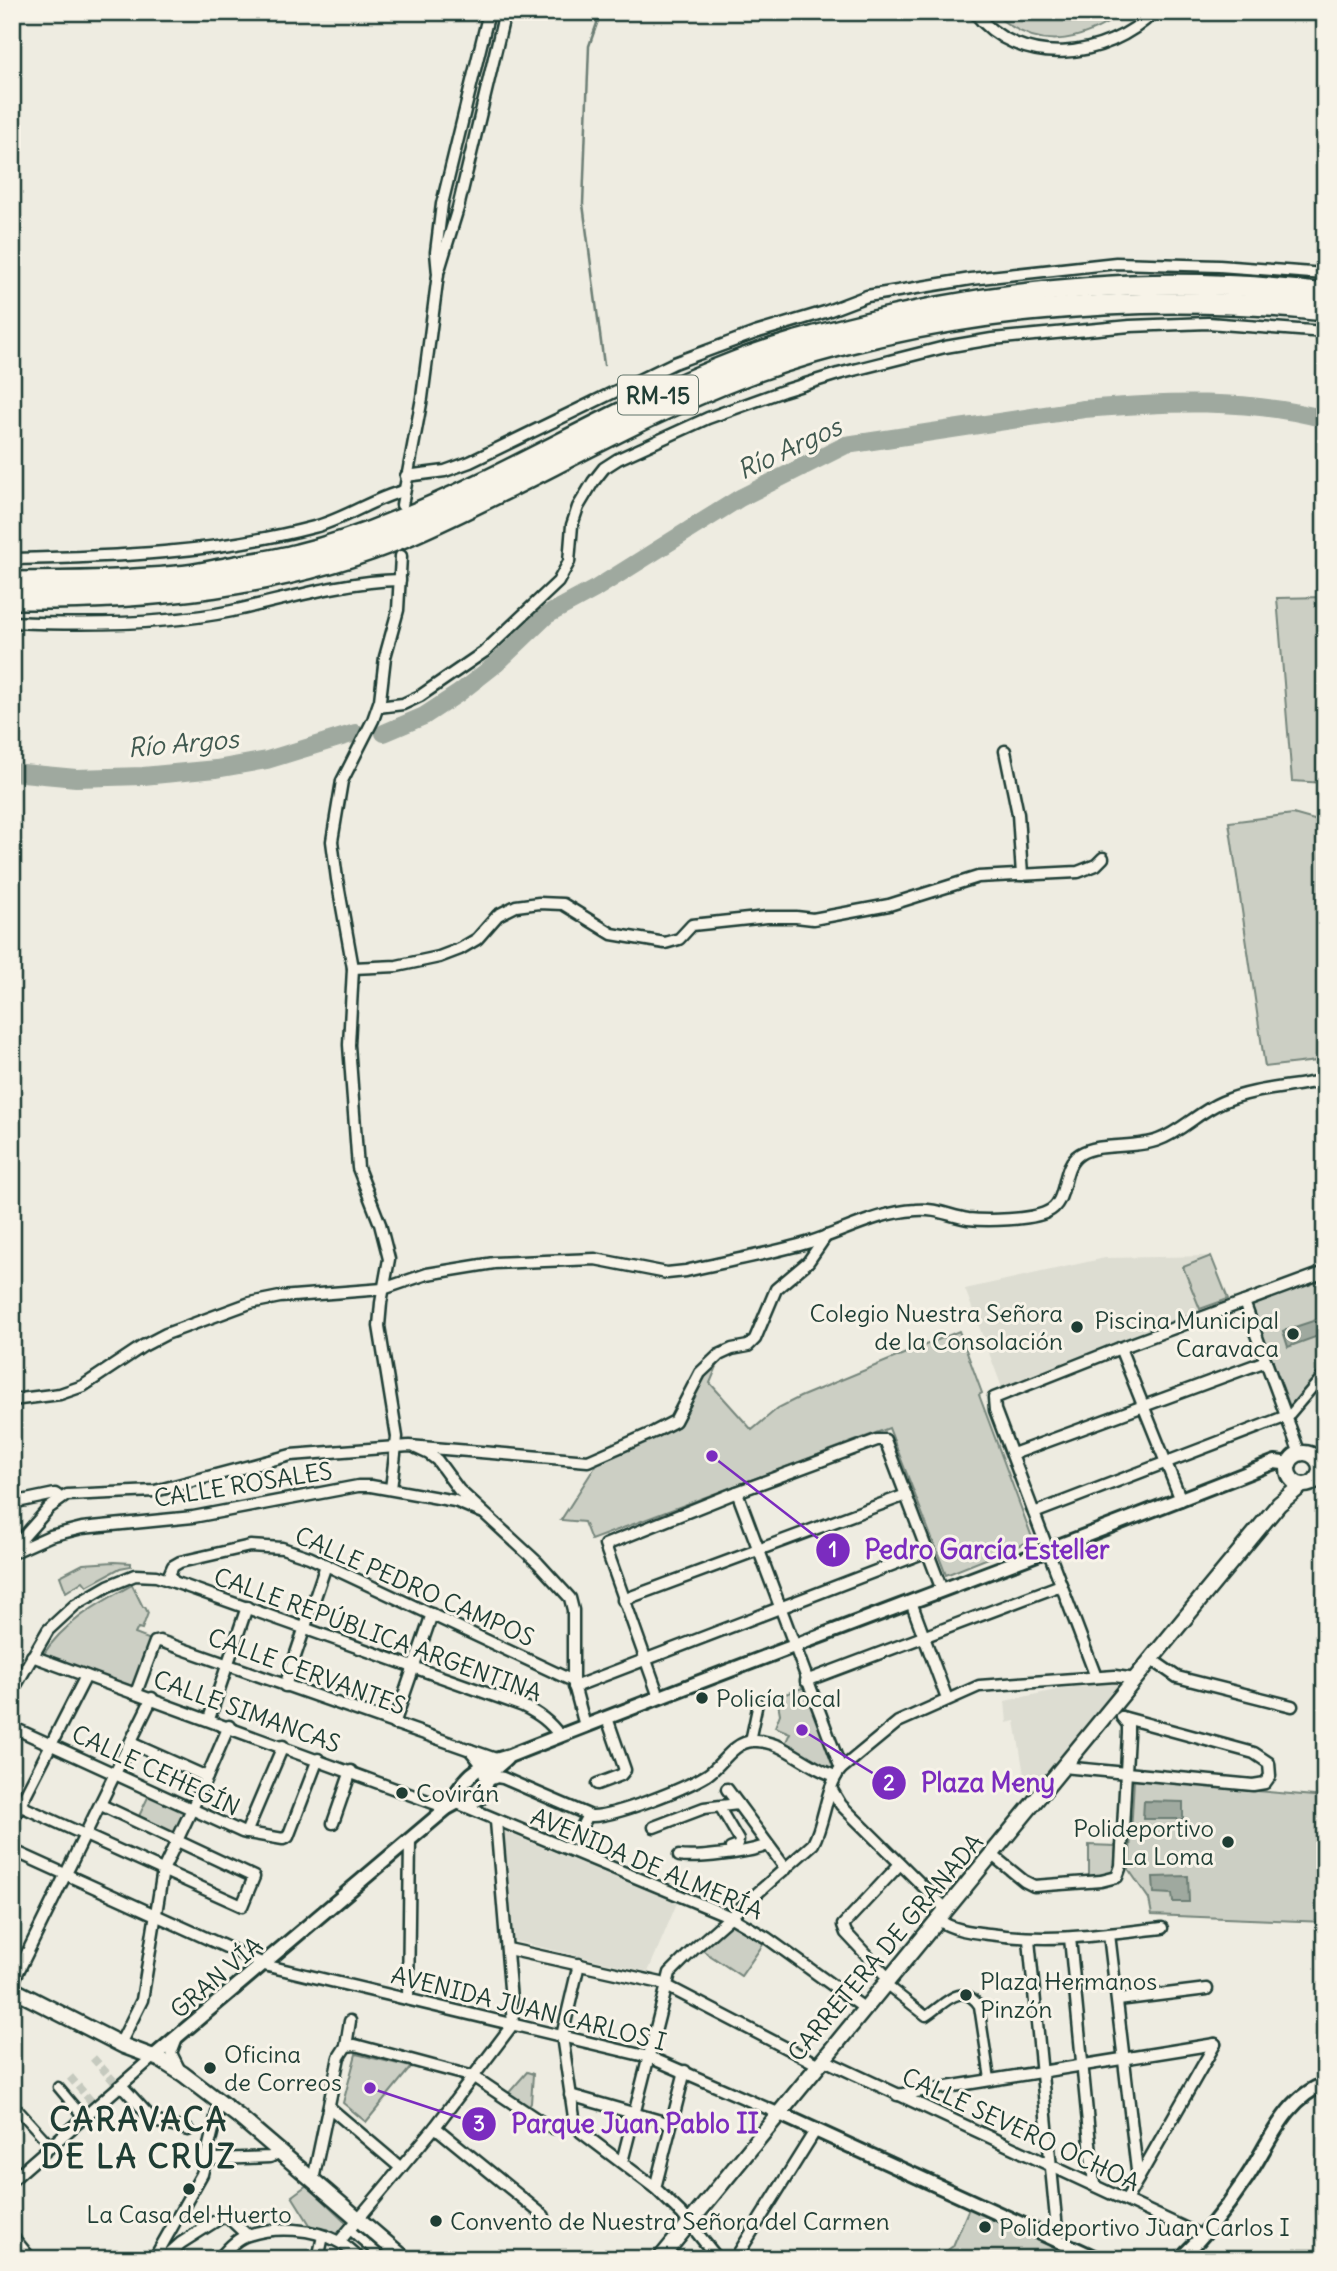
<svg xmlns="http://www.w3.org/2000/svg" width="1337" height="2271" viewBox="0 0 1337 2271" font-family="Delius,sans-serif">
  <rect width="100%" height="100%" fill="#eeece1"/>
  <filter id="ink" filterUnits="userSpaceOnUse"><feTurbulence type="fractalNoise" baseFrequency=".0143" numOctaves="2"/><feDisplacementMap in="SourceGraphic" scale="14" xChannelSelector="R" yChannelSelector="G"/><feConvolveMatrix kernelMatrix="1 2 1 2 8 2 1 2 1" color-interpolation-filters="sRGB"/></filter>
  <g filter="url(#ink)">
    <g fill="#ddddd2">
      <path d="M1211 1256 1231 1307 1004 1393 965 1289 1105 1258Z"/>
      <path d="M1115 1683 1121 1688 1032 1797 1027 1792 1015 1721 1007 1723 1005 1701 1065 1688Z"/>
      <path d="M503 1831 677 1903 648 1972 514 1941Z"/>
    </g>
    <g fill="#cccfc4" stroke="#76867c" stroke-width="2">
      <path d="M992 12H1125C1077 45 1037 52 992 12Z"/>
      <path d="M1325 597V783L1292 781 1277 598Z"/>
      <path d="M1293 814 1325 823V1060L1265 1067 1229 822Z"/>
      <path d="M1211 1256 1228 1299 1200 1309 1183 1267Z"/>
      <path d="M1325 1272V1367L1291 1409 1249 1300Z"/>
      <path d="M959 1331 982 1393 979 1395 1033 1540 946 1575 889 1428 591 1540 584 1522 561 1520 600 1459 663 1431 713 1363 718 1364 710 1383 752 1430 778 1408 800 1397Z"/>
      <path d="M114 1562 131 1563V1566L120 1568 87 1586 83 1581 66 1592 60 1576 83 1564Z"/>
      <path d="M132 1585 143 1607H145L148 1613 142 1629 138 1628 135 1634 151 1640 134 1687 43 1655C64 1622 98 1604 132 1585Z"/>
      <path d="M805 1687 835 1764 831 1771 784 1746 790 1733 775 1727 780 1714 777 1697Z"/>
      <path d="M1134 1780 1325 1797V1922L1152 1915 1149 1899 1129 1870Z"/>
      <path d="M149 1795 186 1811 176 1834 139 1816Z"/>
      <path d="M1089 1845 1116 1846 1114 1873 1089 1876Z"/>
      <path d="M729 1922 764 1943 741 1976 699 1948Z"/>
      <path d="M356 2054 411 2067 366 2122 343 2103Z"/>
      <path d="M527 2072 533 2074 531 2103 527 2111 506 2096Z"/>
      <path d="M307 2185 349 2225 339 2235 327 2229 312 2228 292 2196Z"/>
      <path d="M969 2208 1077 2259H936L953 2246Z"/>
    </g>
    <g fill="#9fa99f" stroke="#6c7e74" stroke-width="2">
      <path d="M1316 1320 1321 1335 1288 1347 1283 1331Z"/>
      <path d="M1144 1801 1183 1802V1819H1143Z"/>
      <path d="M1188 1876 1189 1902H1173L1172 1894 1154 1893 1153 1877Z"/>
    </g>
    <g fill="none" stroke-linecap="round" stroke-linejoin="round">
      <path stroke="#6c7e74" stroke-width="2.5" d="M601 12 589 46 583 204 604 365"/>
      <g stroke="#9fa99f" stroke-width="18">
        <path d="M384 733 424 716 459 693 496 664 547 615 595 589 740 498 846 445 1084 409C1164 402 1247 398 1325 419"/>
        <path d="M12 772 76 778 143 776 216 769 267 760 355 733"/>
      </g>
      <g stroke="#c5c9be" stroke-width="8" stroke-dasharray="8 4" stroke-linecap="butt">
        <path d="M93 2058 120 2088"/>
        <path d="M70 2077 97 2108"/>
      </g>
      <g stroke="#1f3d34" stroke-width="13">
        <g id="pedestrian">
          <path d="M1287 1418 1325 1373"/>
          <path d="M750 1741 758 1703"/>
          <path d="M719 1806 739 1840 738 1845 730 1848 731 1851"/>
          <path d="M884 1983 926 2016C942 2007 961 1979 979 2006L990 2079"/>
          <path d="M58 2087 84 2118"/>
          <path d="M12 2103 52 2147"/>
          <path d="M350 2230 384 2259"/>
        </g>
      </g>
      <g stroke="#1f3d34" stroke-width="15">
        <g id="minor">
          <path d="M974 12C1019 70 1106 60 1154 12"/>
          <path d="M439 270 458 208 505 12"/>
          <path d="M406 476 445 471 470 462 674 363 755 333 825 312 867 296 971 279 1116 263 1219 266 1325 274"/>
          <path d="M402 505 422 398 438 274 436 252 442 204 489 12"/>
          <path d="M12 559C114 557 215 553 314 527 345 519 372 499 403 491"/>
          <path d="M12 622C80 625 165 625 232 611 287 599 343 581 400 580"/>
          <path d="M378 707 403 704 420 696 449 676 484 652 558 582 569 562 572 525 578 507 593 482 604 468 618 459 708 418 783 391 838 374 945 347 992 339 1130 326 1208 323 1325 332"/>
          <path d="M1005 751 1018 814 1022 875"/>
          <path d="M353 968 397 966 439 957 460 949 477 939 498 915 516 906 539 903 563 904 612 934 665 943 679 939 692 925 767 917H796L813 919 889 905 978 877 1078 872 1096 865 1103 858"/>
          <path d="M1244 1302 1300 1454"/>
          <path d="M1120 1348 1181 1500"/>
          <path d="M12 1400 60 1394 83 1386 143 1346 166 1334 250 1303 280 1297 383 1289 427 1274 494 1263 595 1259 667 1273 686 1271C727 1261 769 1254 810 1242 845 1231 878 1212 916 1210 935 1208 950 1216 968 1219 987 1221 1031 1220 1047 1212 1070 1202 1059 1167 1080 1154 1099 1142 1135 1149 1158 1140 1181 1132 1198 1112 1222 1102 1255 1088 1290 1088 1325 1080"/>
          <path d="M416 1448 429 1454 437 1460 459 1490 538 1563 570 1598 573 1610V1681L585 1726"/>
          <path d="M1013 1454 1266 1361"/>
          <path d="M391 1489 397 1437 379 1326 381 1303 389 1259 380 1224 358 1168 349 1045 353 968 337 879 332 841 342 781 373 720 380 700 385 657 398 610 401 556"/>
          <path d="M737 1492 841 1769"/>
          <path d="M12 1503 55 1494 58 1496V1500"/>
          <path d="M1034 1513 1287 1416"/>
          <path d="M12 1550 49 1508 67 1495 155 1491 291 1455 409 1446 588 1461 654 1432 675 1421 700 1373 719 1355 732 1349 748 1346 755 1339 776 1289 808 1262 826 1236"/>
          <path d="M12 1553 50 1536 82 1528 193 1517 358 1486H371L455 1501 481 1512"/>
          <path d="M174 1582 169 1575 173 1566 180 1562 250 1546 282 1548 309 1557 573 1681"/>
          <path d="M623 1600 906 1495"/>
          <path d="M911 1602 947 1699"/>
          <path d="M32 1656 447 1808"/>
          <path d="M1151 1659 1177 1677 1292 1706"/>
          <path d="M1096 1677 995 1410 994 1398 1120 1348 1325 1272"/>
          <path d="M806 1681 1061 1585"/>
          <path d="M285 1686 326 1565"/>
          <path d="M574 1687 928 1551"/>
          <path d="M12 1692 48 1630 75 1605 108 1586 135 1575 156 1576 174 1582 523 1706C539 1714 549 1721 560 1736"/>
          <path d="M136 1693 155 1642 160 1641 496 1759"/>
          <path d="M659 1697 605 1545 737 1492 877 1440H885L942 1590"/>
          <path d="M209 1719 247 1607"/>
          <path d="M394 1724 432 1614"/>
          <path d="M12 1727 242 1832 283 1839 288 1837 318 1759"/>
          <path d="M131 1743 207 1777"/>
          <path d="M470 1750 482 1765 486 1781 497 1777 503 1778 591 1816C614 1817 686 1788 707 1775 722 1765 733 1742 753 1741 783 1739 808 1769 836 1776"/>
          <path d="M1063 1767 1253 1785 1265 1783 1270 1776 1269 1763 1254 1753 1122 1717"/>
          <path d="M597 1784 621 1775 625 1770 607 1718"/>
          <path d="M727 1789 786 1869"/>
          <path d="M832 1790 841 1805 946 1909"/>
          <path d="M12 1802 242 1906 254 1877 101 1805"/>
          <path d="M457 1803 731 1917 767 1938 864 2008"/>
          <path d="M12 1821 86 1676"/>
          <path d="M333 1823 351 1771"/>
          <path d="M654 1827 704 1808 738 1804"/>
          <path d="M246 1833 283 1746"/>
          <path d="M575 1840 588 1815"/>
          <path d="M12 1850 268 1966 649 2057 778 2113"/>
          <path d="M991 1854 1024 1881 1034 1886 1101 1881 1117 1877 1121 1866 1128 1734V1725L1122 1717"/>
          <path d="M679 1856C695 1859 753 1852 767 1845"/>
          <path d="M937 1919C952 1930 971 1932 989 1934 1050 1943 1101 1935 1162 1928"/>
          <path d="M1109 1934 1138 2179"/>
          <path d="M1070 1938 1094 2185"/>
          <path d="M1029 1940 1058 2240"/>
          <path d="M508 1949 661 1983 817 2064"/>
          <path d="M579 1964 562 2036 575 2124 581 2132 655 2188 682 2214 718 2259"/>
          <path d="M888 1978 846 1933 843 1925 900 1864"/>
          <path d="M12 1984 152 1698"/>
          <path d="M408 1999 410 1840"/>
          <path d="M1118 2000 1207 1989"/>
          <path d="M176 2040 171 2053 180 2071"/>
          <path d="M120 2044 142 2000 163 1870 207 1777 229 1726"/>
          <path d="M346 2046 355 2045 474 2077 547 2126 553 2128 575 2123"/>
          <path d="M822 2059 1202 2236"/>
          <path d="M122 2086 154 2121 188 2130"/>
          <path d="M570 2095 671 2124"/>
          <path d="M897 2095 1215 2044"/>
          <path d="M329 2107 401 2168"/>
          <path d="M435 2127 544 2216"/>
          <path d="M208 2153 211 2157 217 2159 270 2157 280 2152"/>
          <path d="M622 2162 670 1973 694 1949 813 1844C825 1822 826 1786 841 1769L898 1722 979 1686 1115 1676 1135 1679"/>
          <path d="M12 2180 153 2057"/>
          <path d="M313 2180 339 2057 346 2046 350 2021"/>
          <path d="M655 2188 685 2071"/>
          <path d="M1126 2200 1215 2044"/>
          <path d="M12 2236 31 2259"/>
          <path d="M339 2242 435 2127 513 2024 496 1821"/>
          <path d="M154 2259 202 2174 220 2101"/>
          <path d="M163 2259 181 2243 222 2217 230 2219 247 2235"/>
          <path d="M219 2259C227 2249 237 2238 248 2235 276 2226 313 2228 339 2242 346 2246 353 2253 360 2259"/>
          <path d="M318 2259 323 2236"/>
          <path d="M735 2259 815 2131"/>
        </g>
      </g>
      <g stroke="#1f3d34" stroke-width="18">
        <g id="tertiary">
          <path d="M447 1808C464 1779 475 1764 509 1756 763 1655 1021 1563 1275 1462L1290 1464"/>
          <path d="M153 2057 447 1808 460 1801 476 1800 481 1797 491 1772 506 1759"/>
          <path d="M778 2113 1098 2259"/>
          <path d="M1180 2259C1204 2236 1225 2210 1243 2183 1267 2150 1283 2098 1325 2084"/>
        </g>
      </g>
      <g stroke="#1f3d34" stroke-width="19">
        <g id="secondary">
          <circle cx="1304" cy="1469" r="16"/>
          <path d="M12 1989 124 2046 159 2059 183 2074 238 2116 405 2259"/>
          <path d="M660 2259 1203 1596 1279 1504 1302 1485"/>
        </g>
      </g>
      <g stroke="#1f3d34" stroke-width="24">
        <g id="motorway">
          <path d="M12 582C67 582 122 581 177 576 195 575 213 570 231 567 253 563 276 560 298 554 331 546 365 534 396 521 512 475 619 406 737 361 773 347 811 337 849 327 1003 287 1167 273 1325 294"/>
          <path d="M12 599C145 600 286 588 409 535 522 486 628 420 744 376 922 310 1137 290 1325 311"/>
        </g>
      </g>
      <use href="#pedestrian" stroke="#f7f3e8" stroke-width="8"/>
      <use href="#minor" stroke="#f7f3e8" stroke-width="10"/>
      <use href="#tertiary" stroke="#f7f3e8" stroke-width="12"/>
      <use href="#secondary" stroke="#f7f3e8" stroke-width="14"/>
      <use href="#motorway" stroke="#f7f3e8" stroke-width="19"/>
    </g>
  </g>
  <g fill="#1f3d34" stroke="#f7f3e8" stroke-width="2.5">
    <circle cx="1077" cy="1327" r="7"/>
    <circle cx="1293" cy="1334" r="7"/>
    <circle cx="702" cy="1698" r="7"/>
    <circle cx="402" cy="1793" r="7"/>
    <circle cx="1228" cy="1842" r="7"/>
    <circle cx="966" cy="1995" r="7"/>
    <circle cx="210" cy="2068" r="7"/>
    <circle cx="189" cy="2189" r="7"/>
    <circle cx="436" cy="2221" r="7"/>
    <circle cx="985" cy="2227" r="7"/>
  </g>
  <g text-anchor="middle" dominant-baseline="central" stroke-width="6" stroke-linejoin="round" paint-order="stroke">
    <rect fill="#f7f3e8" stroke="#60746a" stroke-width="2" x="618" y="375.5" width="80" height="39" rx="5"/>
    <g font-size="23" font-weight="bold" fill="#1f3d34">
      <text x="658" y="395">RM-15</text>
    </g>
    <g font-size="24" fill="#1f3d34" stroke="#f7f3e8" text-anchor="start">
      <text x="1063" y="1313" text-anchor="end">Colegio Nuestra Señora<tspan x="1063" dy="28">de la Consolación</tspan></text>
      <text x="1279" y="1320" text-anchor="end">Piscina Municipal<tspan x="1279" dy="28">Caravaca</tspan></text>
      <text x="716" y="1698">Policía local</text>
      <text x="416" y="1793">Covirán</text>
      <text x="1214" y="1828" text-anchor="end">Polideportivo<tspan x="1214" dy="28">La Loma</tspan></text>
      <text x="980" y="1981">Plaza Hermanos<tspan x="980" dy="28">Pinzón</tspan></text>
      <text x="224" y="2054">Oficina<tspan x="224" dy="28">de Correos</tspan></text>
      <text x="189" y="2214" text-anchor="middle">La Casa del Huerto</text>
      <text x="450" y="2221">Convento de Nuestra Señora del Carmen</text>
      <text x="999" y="2227">Polideportivo Juan Carlos I</text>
    </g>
    <g font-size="24" fill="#1f3d34" stroke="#f7f3e8">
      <text transform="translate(243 1484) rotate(-9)">CALLE ROSALES</text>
      <text transform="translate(415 1586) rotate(24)">CALLE PEDRO CAMPOS</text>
      <text transform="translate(378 1634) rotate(20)">CALLE REPÚBLICA ARGENTINA</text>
      <text transform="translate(307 1671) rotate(20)">CALLE CERVANTES</text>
      <text transform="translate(247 1711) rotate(20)">CALLE SIMANCAS</text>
      <text transform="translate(156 1770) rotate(25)">CALLE CEHEGÍN</text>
      <text transform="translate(647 1863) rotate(23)">AVENIDA DE ALMERÍA</text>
      <text transform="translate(885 1947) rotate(-50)">CARRETERA DE GRANADA</text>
      <text transform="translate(216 1977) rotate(-40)">GRAN VÍA</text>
      <text transform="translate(529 2008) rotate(14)">AVENIDA JUAN CARLOS I</text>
      <text transform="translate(1021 2129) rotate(25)">CALLE SEVERO OCHOA</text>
    </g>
    <g font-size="26" font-style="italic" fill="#3f584f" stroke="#f7f3e8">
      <text transform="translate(789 448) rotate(-25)">Río Argos</text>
      <text transform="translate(183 743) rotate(-5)">Río Argos</text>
    </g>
    <g font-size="32" font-weight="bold" letter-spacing="2" fill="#1f3d34" stroke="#f7f3e8">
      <text x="139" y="2119">CARAVACA<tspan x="139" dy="37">DE LA CRUZ</tspan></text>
    </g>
  </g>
  <path fill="none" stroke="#7b2cbf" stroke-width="2.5" d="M712 1456L833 1550M802 1730L889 1783M370 2088L479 2124"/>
  <g fill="#7b2cbf" stroke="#f7f3e8" stroke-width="2.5">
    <circle cx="712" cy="1456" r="7"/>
    <circle cx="802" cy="1730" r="7"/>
    <circle cx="370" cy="2088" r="7"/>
    <circle cx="833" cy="1550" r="18"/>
    <circle cx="889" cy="1783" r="18"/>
    <circle cx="479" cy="2124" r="18"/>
  </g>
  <g font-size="21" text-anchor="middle" font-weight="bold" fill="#fff">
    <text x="833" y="1557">1</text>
    <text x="889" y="1790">2</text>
    <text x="479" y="2131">3</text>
  </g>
  <g font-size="26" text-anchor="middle" font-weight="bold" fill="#7b2cbf" stroke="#f7f3e8" stroke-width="6" stroke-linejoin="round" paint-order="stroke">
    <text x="987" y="1559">Pedro García Esteller</text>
    <text x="988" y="1792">Plaza Meny</text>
    <text x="635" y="2133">Parque Juan Pablo II</text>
  </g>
  <rect width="1337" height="2271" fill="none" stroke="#f7f3e8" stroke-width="42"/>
  <rect x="21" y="21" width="1295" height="2229" fill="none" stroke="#1f3d34" stroke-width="2.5" filter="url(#ink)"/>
</svg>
